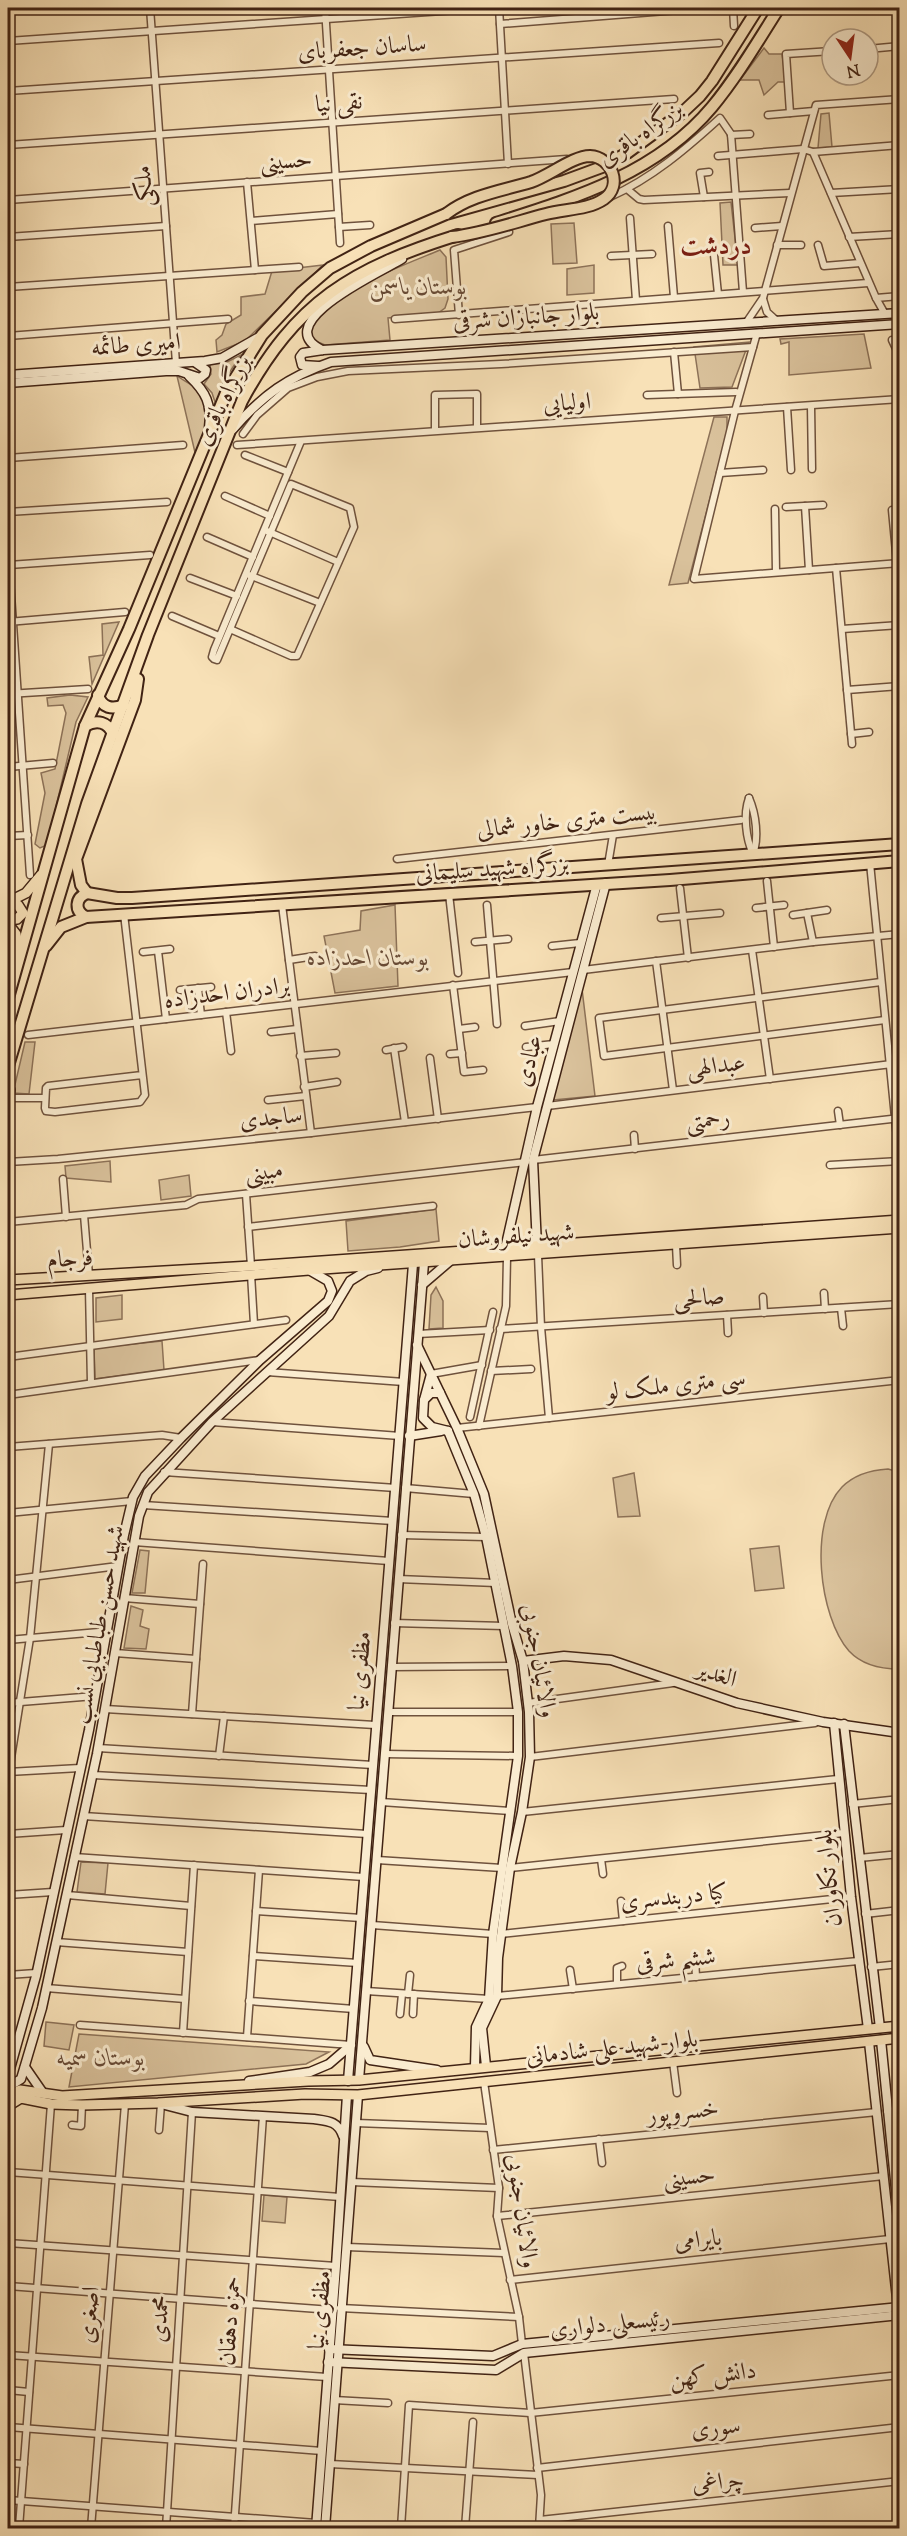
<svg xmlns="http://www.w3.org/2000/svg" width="907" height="2536" viewBox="0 0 907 2536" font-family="'Sorts Mill Goudy',Amiri,serif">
  <rect width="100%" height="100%" fill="#f8e1b7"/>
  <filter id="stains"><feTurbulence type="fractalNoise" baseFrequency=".00333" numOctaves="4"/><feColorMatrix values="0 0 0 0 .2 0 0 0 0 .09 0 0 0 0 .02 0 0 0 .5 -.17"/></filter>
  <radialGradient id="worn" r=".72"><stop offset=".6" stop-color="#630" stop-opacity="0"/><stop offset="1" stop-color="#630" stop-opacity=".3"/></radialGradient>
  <g fill="#d9c19b" stroke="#8d7258" stroke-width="1.5">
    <path d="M764 48 769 54H782L786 82H778L764 95 759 80H740Z"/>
    <path d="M829 113 832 147 818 148 821 114Z"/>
    <path d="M731 202 738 265H723L720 203Z"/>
    <path d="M574 223 577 263 553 264 551 224Z"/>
    <path d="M440 250 446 257 448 299 445 308 438 313 388 318 390 340 325 345 313 340 310 325C337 289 399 267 440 250Z"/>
    <path d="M323 265 245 341 217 352 216 340 222 335 226 324 241 315V297L265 294 272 271Z"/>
    <path d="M594 265V293L567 295V269Z"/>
    <path d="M864 334 871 368 789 375V342L781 344 780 339Z"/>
    <path d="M749 342 732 387 700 388 694 347Z"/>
    <path d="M241 355 223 382 216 405 212 393 204 384 211 374 210 364 225 363Z"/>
    <path d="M177 376C183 380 191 384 197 389 216 409 205 439 197 461Z"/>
    <path d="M714 417H727V433L688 583 669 585Z"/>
    <path d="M119 622 92 684 89 657 103 655 102 624Z"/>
    <path d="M70 695 88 697 76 722 47 845 40 848 35 844 45 793 41 773 55 769 66 713 63 705 48 706 47 698Z"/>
    <path d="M395 905 398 986 335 993 324 936 360 930 361 911Z"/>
    <path d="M582 989 595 1096 553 1100Z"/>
    <path d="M25 1042H35L29 1094 13 1093Z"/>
    <path d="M110 1161 111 1182 66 1178 65 1166Z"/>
    <path d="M189 1175 191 1196 161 1200 159 1180Z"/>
    <path d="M436 1209 439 1241 400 1247 348 1251 346 1221Z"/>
    <path d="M436 1287 443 1301V1328L429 1329 431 1295Z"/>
    <path d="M122 1295V1319L96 1322V1298Z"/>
    <path d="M162 1341 164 1370 95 1379 94 1348Z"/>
    <path d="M888 1469 899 1472V1669C882 1669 862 1665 849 1651 819 1617 808 1522 842 1487 854 1475 871 1470 888 1469Z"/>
    <path d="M634 1473 640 1516 618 1517 613 1478Z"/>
    <path d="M779 1546 784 1588 755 1591 750 1549Z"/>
    <path d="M140 1550 149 1551 145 1593H132Z"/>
    <path d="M131 1606 143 1610 140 1626 149 1629 146 1649 124 1648Z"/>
    <path d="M81 1862 108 1863 105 1894 77 1892Z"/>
    <path d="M46 2022 74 2025 69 2050 44 2046Z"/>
    <path d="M79 2034 329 2052 306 2064 69 2087Z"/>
    <path d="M264 2195 287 2197 285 2223 262 2221Z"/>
  </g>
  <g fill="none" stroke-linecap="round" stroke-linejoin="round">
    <g stroke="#6f523d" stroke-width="9">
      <g id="street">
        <path d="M8 8H14"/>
        <path d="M150 8 176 363"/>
        <path d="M325 8 340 243"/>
        <path d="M499 8 508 164"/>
        <path d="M733 8 734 26"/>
        <path d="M500 24 704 8"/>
        <path d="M8 41 486 8"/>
        <path d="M868 49 900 46"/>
        <path d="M8 91 719 43"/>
        <path d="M790 113 786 54 832 51"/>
        <path d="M768 115 814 111"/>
        <path d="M731 135 750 134"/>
        <path d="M8 145 674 99"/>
        <path d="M813 152 876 298"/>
        <path d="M718 156 803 149 813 152 900 145"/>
        <path d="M247 182 255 270"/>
        <path d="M627 189 639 199 644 200 790 193"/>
        <path d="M831 193 900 189"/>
        <path d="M610 197C652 178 686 149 720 118L731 134 743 292"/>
        <path d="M704 197 700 173 709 172"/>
        <path d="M8 200 567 159"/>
        <path d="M630 218 636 300"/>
        <path d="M251 221 338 214"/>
        <path d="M668 226 674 297"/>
        <path d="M339 227 370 225"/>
        <path d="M755 228 782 226"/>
        <path d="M8 237 166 226"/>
        <path d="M849 237 900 234"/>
        <path d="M777 245H801"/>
        <path d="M818 245 824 266 860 263"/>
        <path d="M714 255 718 294"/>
        <path d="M611 256 652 254"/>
        <path d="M8 287 299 267"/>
        <path d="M763 299 767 312 777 321"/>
        <path d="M885 314 876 298 900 296"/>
        <path d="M459 315 454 250 509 232"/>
        <path d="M395 319 868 283"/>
        <path d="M746 323 763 298 816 105 900 99"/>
        <path d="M757 333 735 411 694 579 900 563"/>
        <path d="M8 336 228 319"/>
        <path d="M900 339 892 340 900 357"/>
        <path d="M674 352 678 394"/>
        <path d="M647 395 736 392"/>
        <path d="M811 406 812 469"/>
        <path d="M787 407 791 470"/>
        <path d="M435 430V395L477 394V427"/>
        <path d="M243 434 257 415 288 388 317 377 348 371 501 364 753 347"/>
        <path d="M237 445 900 399"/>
        <path d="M245 455 288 472"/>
        <path d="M8 458 183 445"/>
        <path d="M720 473 763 470"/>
        <path d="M225 496 270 516"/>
        <path d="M805 506 809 570"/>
        <path d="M786 507 823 505"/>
        <path d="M775 509 776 572"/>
        <path d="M892 510 897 563"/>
        <path d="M8 512 167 502"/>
        <path d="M267 531 338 562"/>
        <path d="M207 537 253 557"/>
        <path d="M8 550 30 875"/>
        <path d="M9 565 150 555"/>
        <path d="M836 568 852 744"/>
        <path d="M249 575 320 603"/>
        <path d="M190 578 237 596"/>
        <path d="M172 616 219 636"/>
        <path d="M8 622 125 612"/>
        <path d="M230 629 291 656H297L354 527 350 508 291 484 217 660 214 659 212 657 214 650 301 441"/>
        <path d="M842 629 900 625"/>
        <path d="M897 654H900"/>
        <path d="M847 690 900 686"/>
        <path d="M8 694 88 689"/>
        <path d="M851 734 869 732"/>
        <path d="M8 767 53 763"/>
        <path d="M749 798C756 814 759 838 753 854"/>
        <path d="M749 798C743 814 746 839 753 854"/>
        <path d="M8 836 28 835"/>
        <path d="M397 859 741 820"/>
        <path d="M870 863 900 1168"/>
        <path d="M608 865 613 835"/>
        <path d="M767 881 774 947"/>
        <path d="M680 888 688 958"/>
        <path d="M449 894 458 973"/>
        <path d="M282 905 311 1133"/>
        <path d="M487 905 497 1024"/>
        <path d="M756 908 784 905"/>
        <path d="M807 913 813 942"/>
        <path d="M124 914 145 1095 140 1102 55 1112 46 1111 45 1108 46 1088 48 1086 142 1075"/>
        <path d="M793 915 827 910"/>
        <path d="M661 918 720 913"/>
        <path d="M475 942 508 939"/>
        <path d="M552 946 580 943"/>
        <path d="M752 950 770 1079"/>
        <path d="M158 951 166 1019"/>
        <path d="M143 952 170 949"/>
        <path d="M289 960 315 956"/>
        <path d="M656 961 673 1090"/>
        <path d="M583 970 813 942 900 934"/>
        <path d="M881 982 599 1018 604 1056 885 1020"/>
        <path d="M453 985 464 1072 483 1070"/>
        <path d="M198 988 201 1015"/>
        <path d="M180 990 211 987"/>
        <path d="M226 1012 231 1051"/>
        <path d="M525 1026 560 1021"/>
        <path d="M459 1029 475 1027"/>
        <path d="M271 1032 297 1029"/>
        <path d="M28 1035 573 972"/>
        <path d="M526 1047 554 1044"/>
        <path d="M394 1048 405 1122"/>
        <path d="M386 1050 403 1047"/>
        <path d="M450 1054 462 1053"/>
        <path d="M300 1056 336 1053"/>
        <path d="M430 1058 438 1119"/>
        <path d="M304 1087 337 1082"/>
        <path d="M15 1098H44"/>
        <path d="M268 1100 306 1096"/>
        <path d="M547 1106 900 1063"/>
        <path d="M838 1111 840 1125"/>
        <path d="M634 1135 635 1149"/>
        <path d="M533 1160 900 1118"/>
        <path d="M8 1162 58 1159 311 1133 537 1107"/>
        <path d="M830 1165 900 1161"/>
        <path d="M63 1179 66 1217"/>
        <path d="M246 1194 251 1266"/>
        <path d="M84 1215 89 1275"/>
        <path d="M8 1222 186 1205 198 1199 526 1162"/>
        <path d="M248 1227 433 1206"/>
        <path d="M676 1245 677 1265"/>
        <path d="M538 1255 541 1327 549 1418"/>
        <path d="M251 1274 254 1324"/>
        <path d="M89 1289 91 1383"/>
        <path d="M824 1293 825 1309"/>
        <path d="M763 1297 764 1313"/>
        <path d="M841 1308 843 1326"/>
        <path d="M727 1315 728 1333"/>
        <path d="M500 1329 900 1304"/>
        <path d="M418 1334 490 1330"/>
        <path d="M8 1357 286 1320"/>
        <path d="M491 1371 531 1369"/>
        <path d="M267 1372 404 1382"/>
        <path d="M431 1374 482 1365"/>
        <path d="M8 1395 259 1360"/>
        <path d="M470 1417 493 1312"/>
        <path d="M212 1422 400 1436"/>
        <path d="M479 1426 506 1306 507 1257"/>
        <path d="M457 1428 900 1380"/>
        <path d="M8 1447 162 1435 181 1438"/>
        <path d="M164 1472 396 1488"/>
        <path d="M405 1488 474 1494"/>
        <path d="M143 1505 393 1521"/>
        <path d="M8 1513 132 1501"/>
        <path d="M401 1535 486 1537"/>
        <path d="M134 1542 389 1561"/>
        <path d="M398 1579 496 1583"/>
        <path d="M8 1580 118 1566"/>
        <path d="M124 1598 200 1604"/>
        <path d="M394 1623 504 1626"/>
        <path d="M8 1640 99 1632"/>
        <path d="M115 1653 196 1659"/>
        <path d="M391 1667 512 1666"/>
        <path d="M8 1703 95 1696"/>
        <path d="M528 1703 673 1683"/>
        <path d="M105 1709 375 1725"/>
        <path d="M388 1712H518"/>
        <path d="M192 1714 203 1564"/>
        <path d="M98 1748 373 1765"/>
        <path d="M385 1754 518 1756"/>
        <path d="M219 1756 224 1716"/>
        <path d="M530 1757 815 1723"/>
        <path d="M8 1772 80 1768"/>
        <path d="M93 1775 371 1790"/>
        <path d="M8 1777 30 1638 49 1444"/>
        <path d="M381 1802 511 1811"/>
        <path d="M852 1804 900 1799"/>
        <path d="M522 1812 838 1779"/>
        <path d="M83 1816 367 1834"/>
        <path d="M8 1834 66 1830"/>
        <path d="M74 1857 364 1877"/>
        <path d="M859 1858 900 1854"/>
        <path d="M601 1859 603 1874"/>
        <path d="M377 1860 502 1868"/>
        <path d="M510 1868 844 1833"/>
        <path d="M8 1895 53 1892"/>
        <path d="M67 1895 191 1906"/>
        <path d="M621 1901 623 1921"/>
        <path d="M256 1911 361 1918"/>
        <path d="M865 1914 900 1910"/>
        <path d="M372 1925 493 1934"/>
        <path d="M501 1934 851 1897"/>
        <path d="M56 1942 188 1952"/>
        <path d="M253 1956 358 1963"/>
        <path d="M695 1958 696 1977"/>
        <path d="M871 1967 900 1964"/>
        <path d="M570 1970 573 1989"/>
        <path d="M8 1975 36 1973"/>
        <path d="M617 1984V1968L622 1966"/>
        <path d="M46 1988 185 1999"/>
        <path d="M366 1991 489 1999"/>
        <path d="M408 1994 410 1975"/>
        <path d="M497 1996 858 1961"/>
        <path d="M249 2001 354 2009"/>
        <path d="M400 2014 402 1994"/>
        <path d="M413 2014 414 1994"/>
        <path d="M80 2025 351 2045"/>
        <path d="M183 2033 194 1865"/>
        <path d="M247 2037 259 1870"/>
        <path d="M673 2062 677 2093"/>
        <path d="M484 2082 499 2188 497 2216 519 2317 522 2344"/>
        <path d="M887 2111 900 2110"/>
        <path d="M356 2123 490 2128"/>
        <path d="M72 2125 81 2126 82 2105"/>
        <path d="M159 2130 161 2104"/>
        <path d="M599 2139 602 2163"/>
        <path d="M493 2150 877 2112"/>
        <path d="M8 2172 340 2197"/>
        <path d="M351 2182 499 2188"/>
        <path d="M497 2216 884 2176"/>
        <path d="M8 2243 336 2266"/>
        <path d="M347 2247 504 2253"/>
        <path d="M510 2280 890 2239"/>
        <path d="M8 2286 332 2310"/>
        <path d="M340 2308 519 2317"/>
        <path d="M524 2353 541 2495 539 2528"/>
        <path d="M8 2355 327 2377"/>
        <path d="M8 2390 29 2392"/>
        <path d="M334 2400 388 2403"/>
        <path d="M8 2427 322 2451"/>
        <path d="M8 2463 24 2464"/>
        <path d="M330 2464 538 2475"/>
        <path d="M537 2468 900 2427"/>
        <path d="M8 2500 316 2523"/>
        <path d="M540 2520 900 2481"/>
        <path d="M19 2528 51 2104"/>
        <path d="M91 2528 125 2104"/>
        <path d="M166 2528 192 2112"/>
        <path d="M234 2528 263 2116"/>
        <path d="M401 2528 409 2405 530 2413 900 2375"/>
        <path d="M465 2528 473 2422"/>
      </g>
    </g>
    <g stroke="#412314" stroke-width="11">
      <g id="secondary">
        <path d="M322 350C266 323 385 270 402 259"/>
        <path d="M318 366 302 365 300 357 303 353 323 350 900 313"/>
        <path d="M8 375 205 361 222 358 259 337"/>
        <path d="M189 376C206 392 212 404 209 428"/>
        <path d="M8 383 166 371H179L200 378 205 374 206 370 196 363"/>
        <path d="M233 429C263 395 288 377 331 362L900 324"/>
        <path d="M537 1246 533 1160 606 883"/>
        <path d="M505 1249 537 1107 597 884"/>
        <path d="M422 1285 450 1261"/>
        <path d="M417 1345 457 1428 484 1494 512 1624 523 1661 529 1712 530 1757 522 1812 510 1868 498 1958 497 1996 482 2028 486 2066"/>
        <path d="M440 1393H431L424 1400 423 1418 432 1427 448 1431"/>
        <path d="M424 1400 431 1374"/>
        <path d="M448 1431 474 1494 486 1537 512 1666 518 1712V1756L493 1934 489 1999 476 2027 475 2067"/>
        <path d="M409 1436 441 1431"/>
        <path d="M523 1661 564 1656 611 1660 737 1703 823 1722 900 1733"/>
        <path d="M834 1723 851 1897 868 2029"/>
        <path d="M844 1724 880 2028"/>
        <path d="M881 2040 900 2230"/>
        <path d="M869 2042 900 2326"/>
        <path d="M364 2047 370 2060 437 2070"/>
        <path d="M25 2067 43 2093"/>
        <path d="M8 2076 36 1976 89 1730 124 1535 133 1497 145 1476 181 1438 260 1360 328 1301 332 1291 328 1281 309 1270"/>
        <path d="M8 2080 13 2084 21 2079 42 2008 97 1754 139 1516 148 1492 212 1422 329 1316 350 1281 366 1271 378 1268"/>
        <path d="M359 2080 424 1263"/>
        <path d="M249 2081 310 2072 329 2064 351 2045"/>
        <path d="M348 2081 413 1264"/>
        <path d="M161 2104 192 2112 314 2119C328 2121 338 2121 343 2136"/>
        <path d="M329 2349 493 2356 522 2344 900 2307"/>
        <path d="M328 2362 496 2370 524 2353 900 2315"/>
        <path d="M316 2528 336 2266 347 2095"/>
        <path d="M325 2528 358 2095"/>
      </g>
    </g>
    <g stroke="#412314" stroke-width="12">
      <g id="primary">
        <path d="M8 902 26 893 41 875"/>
        <path d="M8 905H18L23 913 17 919 8 920"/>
        <path d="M8 924 16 934 19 954"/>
        <path d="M8 1086 10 1090 8 1099"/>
        <path d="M8 1280 251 1266 900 1220"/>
        <path d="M8 1295 309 1270 900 1228"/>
        <path d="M8 2096 20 2090 62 2096 308 2081 359 2080 900 2026"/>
        <path d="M8 2106 21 2098 51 2104 82 2105 158 2103 305 2094 358 2095 900 2038"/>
      </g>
    </g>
    <g stroke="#412314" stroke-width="14">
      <g id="highway">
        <path d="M496 223C575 198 657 173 712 107 737 77 758 41 779 8"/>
        <path d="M98 695C102 708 112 710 124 705"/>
        <path d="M85 726C97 719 108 722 113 734"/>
        <path d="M87 893 117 898H132L900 844"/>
        <path d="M87 893 81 885 76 859 135 700 138 679"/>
        <path d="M86 917C74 911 75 898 87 893"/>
        <path d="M46 946 61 927 86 917 670 880 900 861"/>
        <path d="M8 998 85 726 129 629 226 393 262 335 302 292 330 268 371 246 446 214 564 181 602 167 627 153 683 112 700 96 712 81 758 8"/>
        <path d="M8 1066 87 804 148 635 242 401C296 301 352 268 458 235"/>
      </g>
    </g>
    <use href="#street" stroke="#faecd0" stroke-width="6"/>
    <use href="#secondary" stroke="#faecd0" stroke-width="8"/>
    <use href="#primary" stroke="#f8e1b7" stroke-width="9"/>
    <use href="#highway" stroke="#f8e1b7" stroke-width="10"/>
    <g stroke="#412314" stroke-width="14" stroke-linecap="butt">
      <path id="highway-bridge" d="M446 214C471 195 501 191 531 182 549 176 573 156 590 156 612 157 623 186 604 199 588 210 564 209 546 214 515 222 485 233 452 237"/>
    </g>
    <use href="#highway-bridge" stroke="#f8e1b7" stroke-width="10"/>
  </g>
  <g text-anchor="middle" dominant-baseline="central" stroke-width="6" stroke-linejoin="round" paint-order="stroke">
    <g font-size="24" fill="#412314" stroke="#faecd0">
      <text transform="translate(362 49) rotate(-4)">ساسان جعفربای</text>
      <text transform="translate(339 104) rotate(-4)">نقی نیا</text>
      <text transform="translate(641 135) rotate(-35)">بزرگراه باقری</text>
      <text transform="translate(286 162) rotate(-4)">حسینی</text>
      <text transform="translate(145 186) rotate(-94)">ملکی</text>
      <text transform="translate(526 318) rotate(-4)">بلوار جانبازان شرقی</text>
      <text transform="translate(136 346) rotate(-4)">امیری طائمه</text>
      <text transform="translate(224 401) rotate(-64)">بزرگراه باقری</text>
      <text transform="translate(567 404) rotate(-4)">اولیایی</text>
      <text transform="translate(567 822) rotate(-6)">بیست متری خاور شمالی</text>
      <text transform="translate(492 870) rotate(-4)">بزرگراه شهید سلیمانی</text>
      <text transform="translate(227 994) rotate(-7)">برادران احدزاده</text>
      <text transform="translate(530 1061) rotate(-75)">عبادی</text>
      <text transform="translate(716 1067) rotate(-7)">عبدالهی</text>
      <text transform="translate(271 1119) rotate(-6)">ساجدی</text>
      <text transform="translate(708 1121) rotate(-7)">رحمتی</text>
      <text transform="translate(264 1173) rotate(-7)">مبینی</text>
      <text transform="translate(516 1237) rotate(-4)">شهید نیلفروشان</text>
      <text transform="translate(70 1260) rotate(-3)">فرجام</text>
      <text transform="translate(699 1299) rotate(-4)">صالحی</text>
      <text transform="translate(676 1386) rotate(-6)">سی متری ملک لو</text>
      <text transform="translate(100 1625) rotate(-80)">شهید حسن طباطبایی نسب</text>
      <text transform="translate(538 1661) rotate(80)">والائیان جنوبی</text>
      <text transform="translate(361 1671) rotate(-85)">مظفری نیا</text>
      <text transform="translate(716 1675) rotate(18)">الغدیر</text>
      <text transform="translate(830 1878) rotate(-96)">بلوار تکاوران</text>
      <text transform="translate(674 1898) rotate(-6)">کیا دربندسری</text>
      <text transform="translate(676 1961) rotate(-5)">ششم شرقی</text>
      <text transform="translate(612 2049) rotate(-6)">بلوار شهید علی شادمانی</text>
      <text transform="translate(683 2113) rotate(-6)">خسروپور</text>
      <text transform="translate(689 2178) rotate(-6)">حسینی</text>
      <text transform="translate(521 2211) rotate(82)">والائیان جنوبی</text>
      <text transform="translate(698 2241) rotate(-6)">بایرامی</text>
      <text transform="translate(321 2310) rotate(-85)">مظفری نیا</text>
      <text transform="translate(90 2315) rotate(-85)">اصغری</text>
      <text transform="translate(161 2319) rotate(-86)">محمدی</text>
      <text transform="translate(231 2321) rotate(-86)">حمزه دهقان</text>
      <text transform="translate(610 2325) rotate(-6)">رئیسعلی دلواری</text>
      <text transform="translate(713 2376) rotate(-6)">دانش کهن</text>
      <text transform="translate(716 2429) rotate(-6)">سوری</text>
      <text transform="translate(718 2483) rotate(-6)">چراغی</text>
    </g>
    <g font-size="24" font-style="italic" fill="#674a36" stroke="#faecd0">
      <text x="418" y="288">بوستان یاسمن</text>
      <text x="368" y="959">بوستان احدزاده</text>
      <text x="101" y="2059">بوستان سمیه</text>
    </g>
    <g font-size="26" font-weight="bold" fill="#7a1f14" stroke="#faecd0">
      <text x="716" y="247">دردشت</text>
    </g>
  </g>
  <rect width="907" height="2536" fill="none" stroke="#f8e1b7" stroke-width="30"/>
  <rect x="9" y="9" width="889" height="2518" fill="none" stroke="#412314" stroke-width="3"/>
  <rect x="15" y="15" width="877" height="2506" fill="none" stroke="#412314" stroke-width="1.5"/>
  <g transform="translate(850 57) rotate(167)"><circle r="28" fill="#faecd0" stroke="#b09c85" stroke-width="1.5"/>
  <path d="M0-4.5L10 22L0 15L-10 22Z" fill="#8f2418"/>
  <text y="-9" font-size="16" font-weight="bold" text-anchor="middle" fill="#412314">N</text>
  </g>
  <rect width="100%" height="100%" filter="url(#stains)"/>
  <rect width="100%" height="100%" fill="url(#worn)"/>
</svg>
